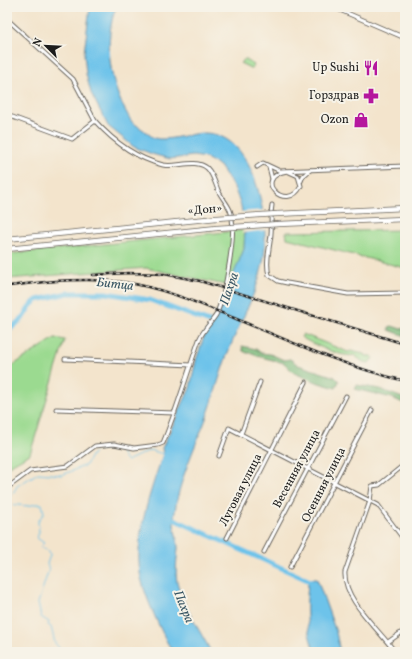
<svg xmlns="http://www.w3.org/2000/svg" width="412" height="659" viewBox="0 0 412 659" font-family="Vollkorn,serif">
  <rect width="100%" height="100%" fill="#f7f3e8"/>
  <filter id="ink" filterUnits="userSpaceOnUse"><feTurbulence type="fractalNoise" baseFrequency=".025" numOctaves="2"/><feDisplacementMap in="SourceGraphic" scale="8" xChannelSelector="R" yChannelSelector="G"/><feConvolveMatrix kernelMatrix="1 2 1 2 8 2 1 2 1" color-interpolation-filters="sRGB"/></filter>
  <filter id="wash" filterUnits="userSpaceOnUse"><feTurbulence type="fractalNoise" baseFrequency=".012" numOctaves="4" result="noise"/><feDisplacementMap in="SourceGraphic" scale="16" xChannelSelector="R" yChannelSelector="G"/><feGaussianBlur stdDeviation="0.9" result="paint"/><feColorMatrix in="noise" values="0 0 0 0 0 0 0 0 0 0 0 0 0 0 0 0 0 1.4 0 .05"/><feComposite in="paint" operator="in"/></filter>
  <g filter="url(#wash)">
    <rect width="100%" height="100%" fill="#f3e4cc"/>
    <g fill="#9bda90" stroke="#5c7b56">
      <path d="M245 59 254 65 252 69 240 63Z"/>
      <path d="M245 230 244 249 230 286 146 268 7 279V254Z"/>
      <path d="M405 230V268L287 238 286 232Z"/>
      <path d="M303 334 348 352 351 351 364 354 365 356H372L373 358 369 363 363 362 354 355C345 359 309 343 301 337Z"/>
      <path d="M55 338 65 340 30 454 7 467V369Z"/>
    </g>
    <g fill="#7cba7a" stroke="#4c6b4b">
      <path d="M392 326 401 329 405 328V336L389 330V327Z"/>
      <path d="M242 346 256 349 261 353 270 354 284 360 290 359 298 365 335 377 339 381 336 388 319 383 294 373 284 363 257 356 253 353H247L243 351Z"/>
      <path d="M357 385 380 389 405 399V404L392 398 355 389Z"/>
    </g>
    <g fill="#6dc3ea" stroke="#447083">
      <path d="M90 7H116C104 39 109 79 124 108 127 113 129 118 132 122 136 125 141 128 145 131 147 133 151 136 154 138 167 142 190 133 204 133 250 133 264 200 265 236 267 272 248 306 234 338 223 362 217 387 209 411 196 446 178 480 174 518 173 529 178 537 178 548 177 559 175 571 177 582 183 607 200 630 211 652H174L168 644C158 624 148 603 142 582 131 544 151 490 163 454L162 448 190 388 196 360 205 334 217 314 244 249 245 230 241 206 234 187 220 166 206 158 193 156 170 159 152 154 134 147 108 126 91 93 86 74 84 53Z"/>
      <path d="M312 579H317L336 632 340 652H315C305 630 306 607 308 583Z"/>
    </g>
    <path fill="#f3e4cc" d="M264 210 267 230 243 233 240 212Z"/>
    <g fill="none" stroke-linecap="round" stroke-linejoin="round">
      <g stroke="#6dc3ea" stroke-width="1">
        <path d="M7 498 14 492 17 486 38 473 62 475 86 465 92 454 100 449 121 451 124 459 127 461 150 450 163 454"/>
        <path d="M7 504 29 506 35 504H42L44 513 38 521 39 532 37 538 44 543 40 547 49 551 50 555 47 564 49 569 38 603 41 617 49 622 48 625 51 627 55 643 60 649 57 652"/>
      </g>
      <g stroke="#6dc3ea" stroke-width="5">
        <path d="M7 327 11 328 22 319 31 305 37 300 68 293H106L150 300 215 324"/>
        <path d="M167 516 310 581"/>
      </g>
    </g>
  </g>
  <g filter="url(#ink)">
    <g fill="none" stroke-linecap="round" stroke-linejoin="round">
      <g stroke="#67625a" stroke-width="5">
        <g id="minor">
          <path d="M333 7 405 38"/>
          <path d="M7 19 73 79 95 121"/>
          <path d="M7 115 72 139 95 121C114 142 135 158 163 165 177 168 195 158 207 168 213 174 215 183 218 190 221 197 227 203 230 210 238 229 225 296 216 315 211 323 203 330 199 340 187 374 177 409 163 443L158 445 134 448 114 444 95 446 68 466 30 471 7 488"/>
          <path d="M257 167 263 163 280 171 405 166"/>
          <path d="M269 167 272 179"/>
          <path d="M287 171 298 176 301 186C287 214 250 178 287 171Z"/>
          <path d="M301 181 303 176 310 170"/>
          <path d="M272 205C270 216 272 224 271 234 270 247 265 262 269 275L278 281 287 283 348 294 405 293"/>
          <path d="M65 359 191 365"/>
          <path d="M56 409 175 413"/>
          <path d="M241 434 260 382"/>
          <path d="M219 456 229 428 378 505 405 541"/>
          <path d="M227 538 306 382"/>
          <path d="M264 552 346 396"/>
          <path d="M290 567 372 410"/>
          <path d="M388 642 405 630"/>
          <path d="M395 652C379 629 343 600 345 572L370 501 372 486 379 485 405 464"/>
        </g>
      </g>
      <g stroke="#67625a" stroke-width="6">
        <g id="highway">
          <path d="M277 214 405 208"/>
          <path d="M279 224 405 219"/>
          <path d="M7 239 217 218"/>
          <path d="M7 249 217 228"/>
        </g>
      </g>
      <use href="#minor" stroke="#fff" stroke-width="3"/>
      <use href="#highway" stroke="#fff" stroke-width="4.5"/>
      <g stroke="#1c1c1c" stroke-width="2.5">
        <g id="rail">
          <path d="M93 275 128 273 164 274 200 281 405 344"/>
          <path d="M7 286C45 282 83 277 122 282 161 287 198 303 234 318 291 342 346 367 405 381"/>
        </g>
      </g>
      <use href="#rail" stroke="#f7f3e8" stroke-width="1" stroke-dasharray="3" stroke-linecap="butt"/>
      <g stroke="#67625a" stroke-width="6" stroke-linecap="butt">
        <g id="highway-bridge">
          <path d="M217 218 277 214"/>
          <path d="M217 228 279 224"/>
        </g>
      </g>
      <use href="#highway-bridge" stroke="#fff" stroke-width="4.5"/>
    </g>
  </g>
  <defs>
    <g id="restaurant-bare" transform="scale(1.2)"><path d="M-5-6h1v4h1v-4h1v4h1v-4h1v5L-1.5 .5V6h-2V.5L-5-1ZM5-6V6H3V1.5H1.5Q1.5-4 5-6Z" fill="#b5179e" stroke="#f7f3e8" stroke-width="2.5" paint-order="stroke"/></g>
    <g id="pharmacy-bare" transform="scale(1.2)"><path d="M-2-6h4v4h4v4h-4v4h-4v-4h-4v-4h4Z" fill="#b5179e" stroke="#f7f3e8" stroke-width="2.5" paint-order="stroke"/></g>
    <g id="shop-bare" transform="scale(1.2)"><path d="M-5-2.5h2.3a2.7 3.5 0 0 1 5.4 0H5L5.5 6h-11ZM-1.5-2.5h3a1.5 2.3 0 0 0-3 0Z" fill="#b5179e" stroke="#f7f3e8" stroke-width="2.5" paint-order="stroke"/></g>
  </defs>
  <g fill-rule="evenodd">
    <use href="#restaurant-bare" x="371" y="68"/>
    <use href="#pharmacy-bare" x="371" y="96"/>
    <use href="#shop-bare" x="361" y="120"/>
  </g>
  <g text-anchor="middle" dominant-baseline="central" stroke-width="4" stroke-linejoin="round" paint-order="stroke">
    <g font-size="12" fill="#1c1c1c" stroke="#f7f3e8" text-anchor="end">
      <text x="359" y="68">Up Sushi</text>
      <text x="359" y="96">Горздрав</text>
      <text x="349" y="120">Ozon</text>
    </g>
    <g font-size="12" fill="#1c1c1c" stroke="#f7f3e8">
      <text transform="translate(205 210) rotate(-5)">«Дон»</text>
      <text transform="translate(297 469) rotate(-62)">Весенняя улица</text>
      <text transform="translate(324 485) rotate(-63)">Осенняя улица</text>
      <text transform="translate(241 490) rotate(-63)">Луговая улица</text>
    </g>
    <g font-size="13" font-style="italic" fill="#385664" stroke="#f7f3e8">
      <text transform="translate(115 285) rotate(6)">Битца</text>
      <text transform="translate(230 289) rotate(-71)">Пахра</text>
      <text transform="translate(183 607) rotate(68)">Пахра</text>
    </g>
  </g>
  <rect width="412" height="659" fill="none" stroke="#f7f3e8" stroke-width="24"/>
  <g transform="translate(46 46) rotate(294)" stroke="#f7f3e8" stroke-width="3" paint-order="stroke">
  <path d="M0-3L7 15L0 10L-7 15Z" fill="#1c1c1c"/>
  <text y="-6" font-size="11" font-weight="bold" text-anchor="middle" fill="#1c1c1c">N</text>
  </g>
</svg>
